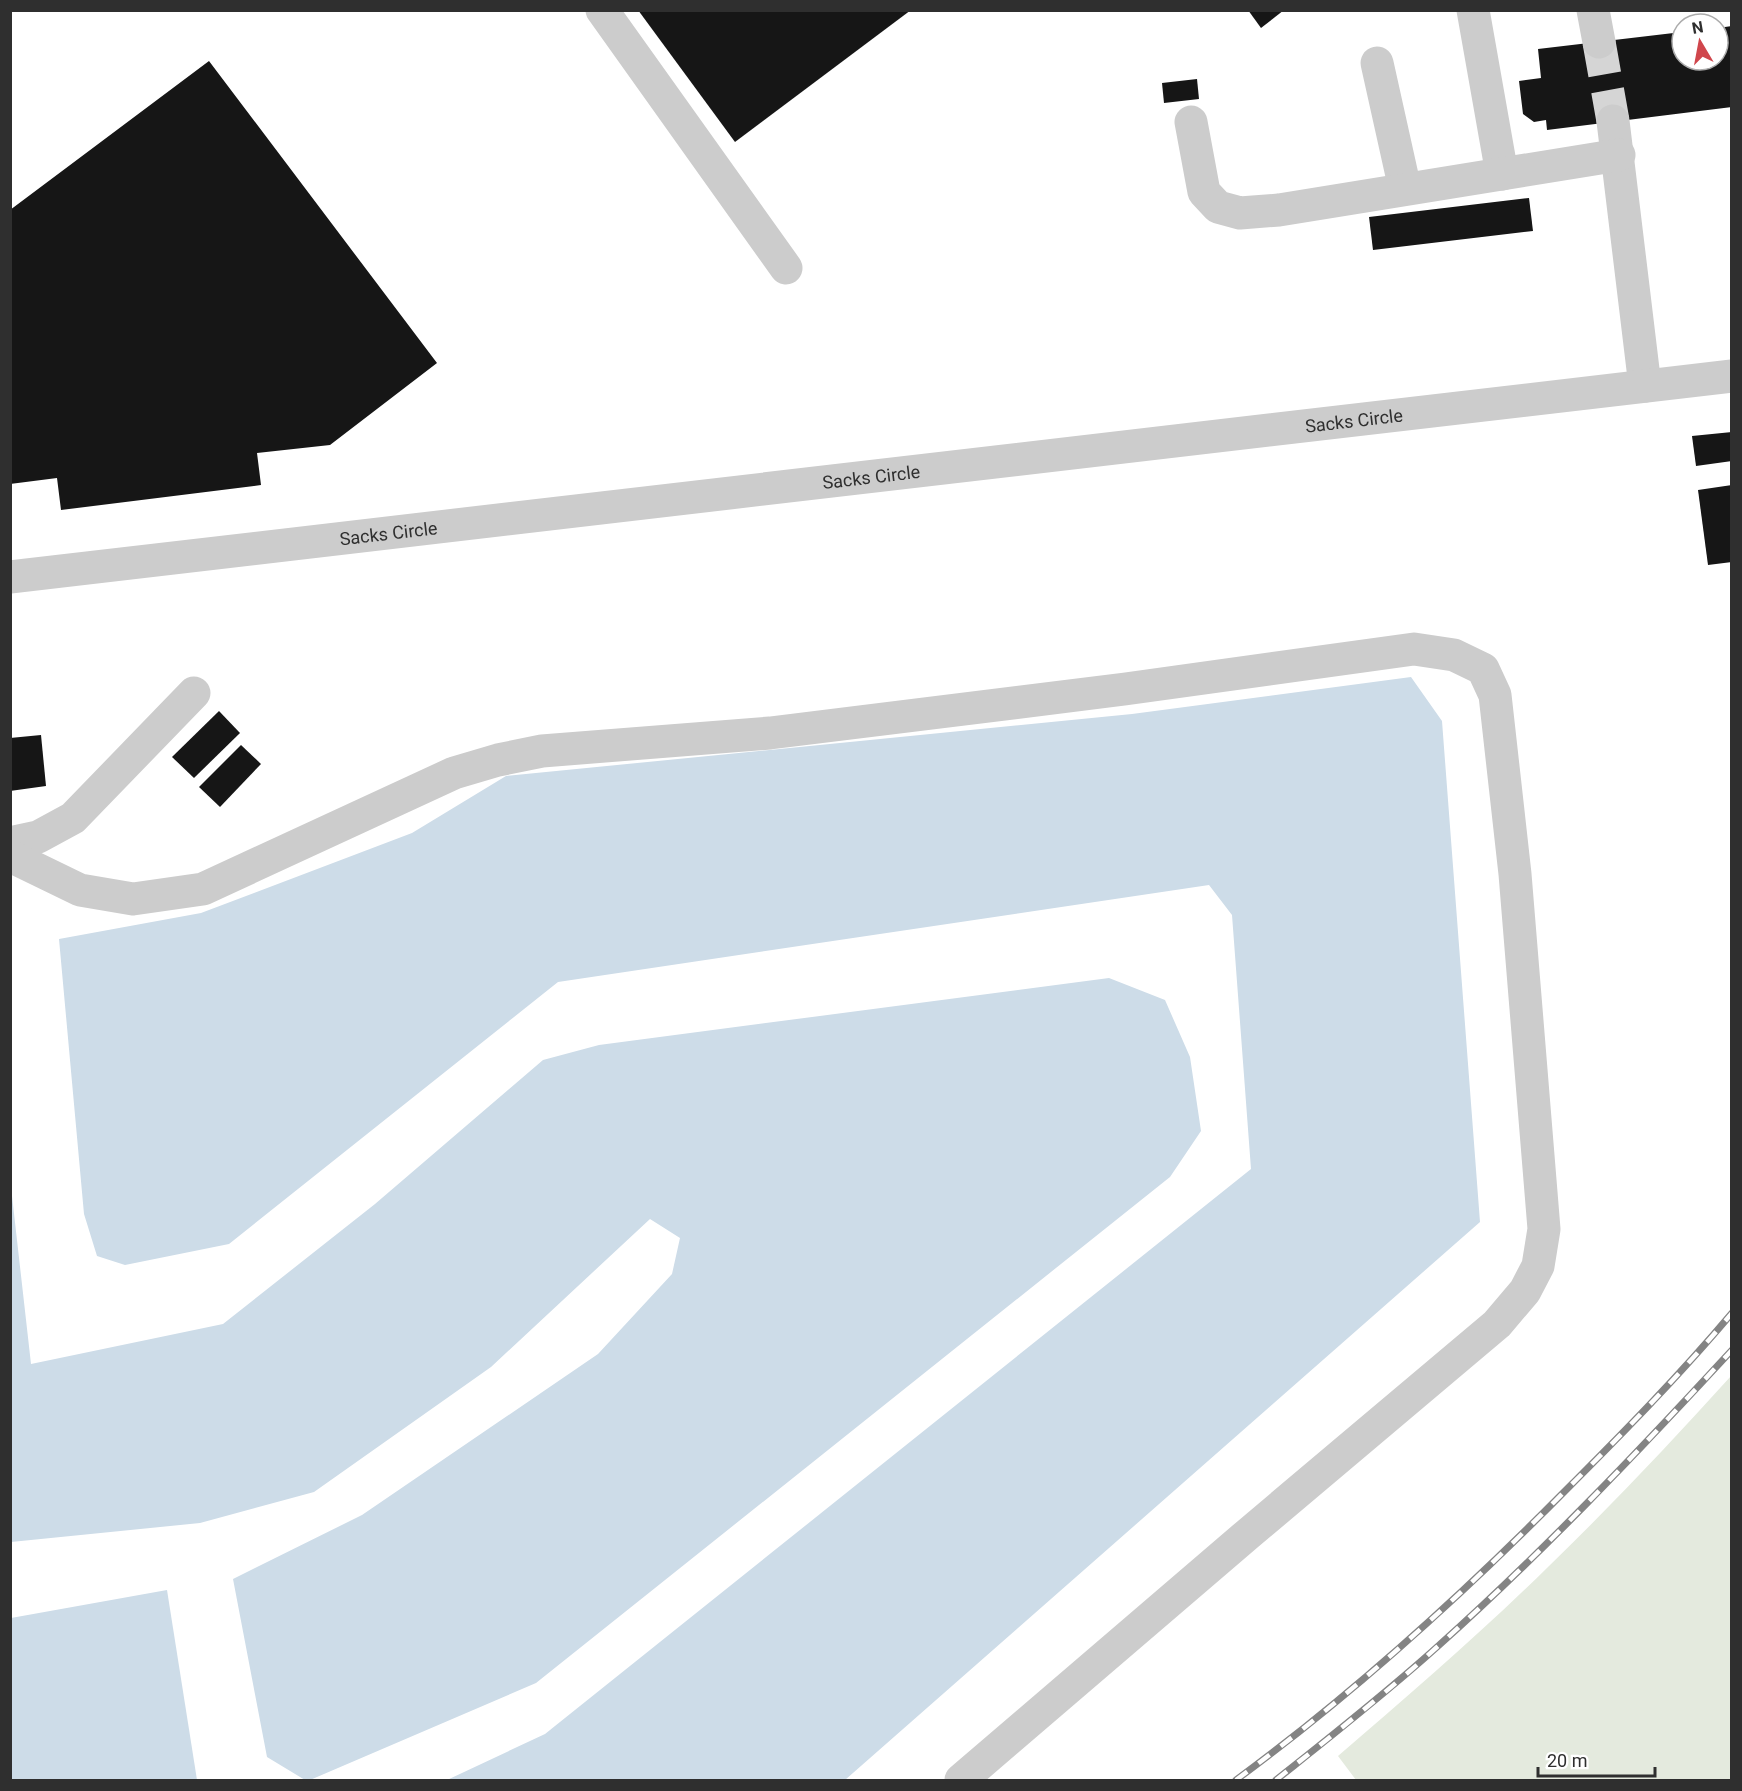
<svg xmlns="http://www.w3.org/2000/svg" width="1742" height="1791" viewBox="0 0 1742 1791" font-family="Roboto,sans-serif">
  <rect width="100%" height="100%" fill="#fff"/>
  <path fill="#e4eade" d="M1731 1376V1780H1356L1338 1756C1409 1695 1481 1633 1548 1567 1612 1505 1672 1441 1731 1376Z"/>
  <g fill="#cddce8">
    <path d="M1411 677 1442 721 1480 1222 845 1780H447L545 1734 1251 1169 1232 915 1209 885 558 982 229 1244 125 1265 97 1256 84 1214 59 939 201 913 412 833 506 776 1132 714Z"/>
    <path d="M1109 978 1165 1000 1190 1057 1201 1131 1170 1177 536 1683 310 1780H305L267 1757 233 1579 362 1515 598 1354 672 1274 680 1238 650 1219 491 1367 314 1492 200 1523 11 1542V1187L31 1364 223 1324 375 1204 543 1060 599 1045Z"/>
    <path d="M167 1590 197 1780H11V1618Z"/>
  </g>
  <g fill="#161616">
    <path d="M638 10H911L735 142Z"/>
    <path d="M1248 10H1284L1261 28Z"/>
    <path d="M1732 26V107L1547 130 1546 120 1534 122 1523 114 1519 81 1541 78 1538 49 1682 32V60H1718V28Z"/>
    <path d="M209 61 437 363 330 445 257 453 261 485 61 510 57 478 10 484V210Z"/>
    <path d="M1197 79 1199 99 1164 103 1162 83Z"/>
    <path d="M1529 198 1533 231 1373 250 1369 217Z"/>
    <path d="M1732 432V461L1696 466 1692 436Z"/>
    <path d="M1732 485V562L1708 565 1698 490Z"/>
    <path d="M219 711 240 733 194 778 172 757Z"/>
    <path d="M41 735 46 786 10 791V738Z"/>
    <path d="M241 745 261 764 220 807 199 787Z"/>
  </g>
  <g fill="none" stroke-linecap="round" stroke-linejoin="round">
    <path stroke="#d5d5d5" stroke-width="33" stroke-dasharray="33 16" stroke-linecap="butt" d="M1599 42 1613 121"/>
    <g stroke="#ccc" stroke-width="33">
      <path d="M602 10 786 268"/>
      <path d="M1473 10 1502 174"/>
      <path d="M1593 10 1599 42"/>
      <path d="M1377 63 1405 189"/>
      <path d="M1613 121 1645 386"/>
      <path d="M1191 122 1204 192 1218 207 1240 213 1279 210 1619 155"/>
      <path id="s1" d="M10 577 1732 376"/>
      <path d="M10 843 38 837 73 818 194 693"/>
      <path d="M10 856 80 890 133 899 203 889 454 773 498 760 542 751 770 733 1125 689 1414 649 1454 655 1483 669 1495 695 1515 874 1544 1229 1538 1266 1525 1291 1497 1324 1248 1534 961 1780"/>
    </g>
    <g stroke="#848484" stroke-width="7">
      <g id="rail">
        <path d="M1236 1780C1353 1694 1462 1595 1564 1492 1622 1434 1679 1376 1732 1313"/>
        <path d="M1276 1780C1330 1737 1385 1694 1437 1647 1541 1554 1637 1453 1732 1350"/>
      </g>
    </g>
    <use href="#rail" stroke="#fff" stroke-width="4.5" stroke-dasharray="14" stroke-linecap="butt"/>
  </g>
  <g text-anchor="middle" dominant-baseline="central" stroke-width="6" stroke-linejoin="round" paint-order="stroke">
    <g font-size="18" fill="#2f2f2f" stroke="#fff">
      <text stroke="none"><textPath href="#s1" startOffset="1353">Sacks Circle</textPath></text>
      <text stroke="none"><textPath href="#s1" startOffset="867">Sacks Circle</textPath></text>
      <text stroke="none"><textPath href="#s1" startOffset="381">Sacks Circle</textPath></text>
    </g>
  </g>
  <rect width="1742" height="1791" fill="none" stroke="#2f2f2f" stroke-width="24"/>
  <g transform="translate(1700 42) rotate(350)"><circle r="28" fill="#ffffff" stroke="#acacac" stroke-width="1.5"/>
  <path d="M0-4.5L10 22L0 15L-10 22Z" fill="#d0464c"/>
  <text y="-9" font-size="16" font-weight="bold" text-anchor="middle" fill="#2f2f2f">N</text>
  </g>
  <path d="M1538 1767v9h117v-9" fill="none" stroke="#2f2f2f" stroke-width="3"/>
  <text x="1547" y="1767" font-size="18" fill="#2f2f2f" stroke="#ffffff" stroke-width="4.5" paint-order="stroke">20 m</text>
</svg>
